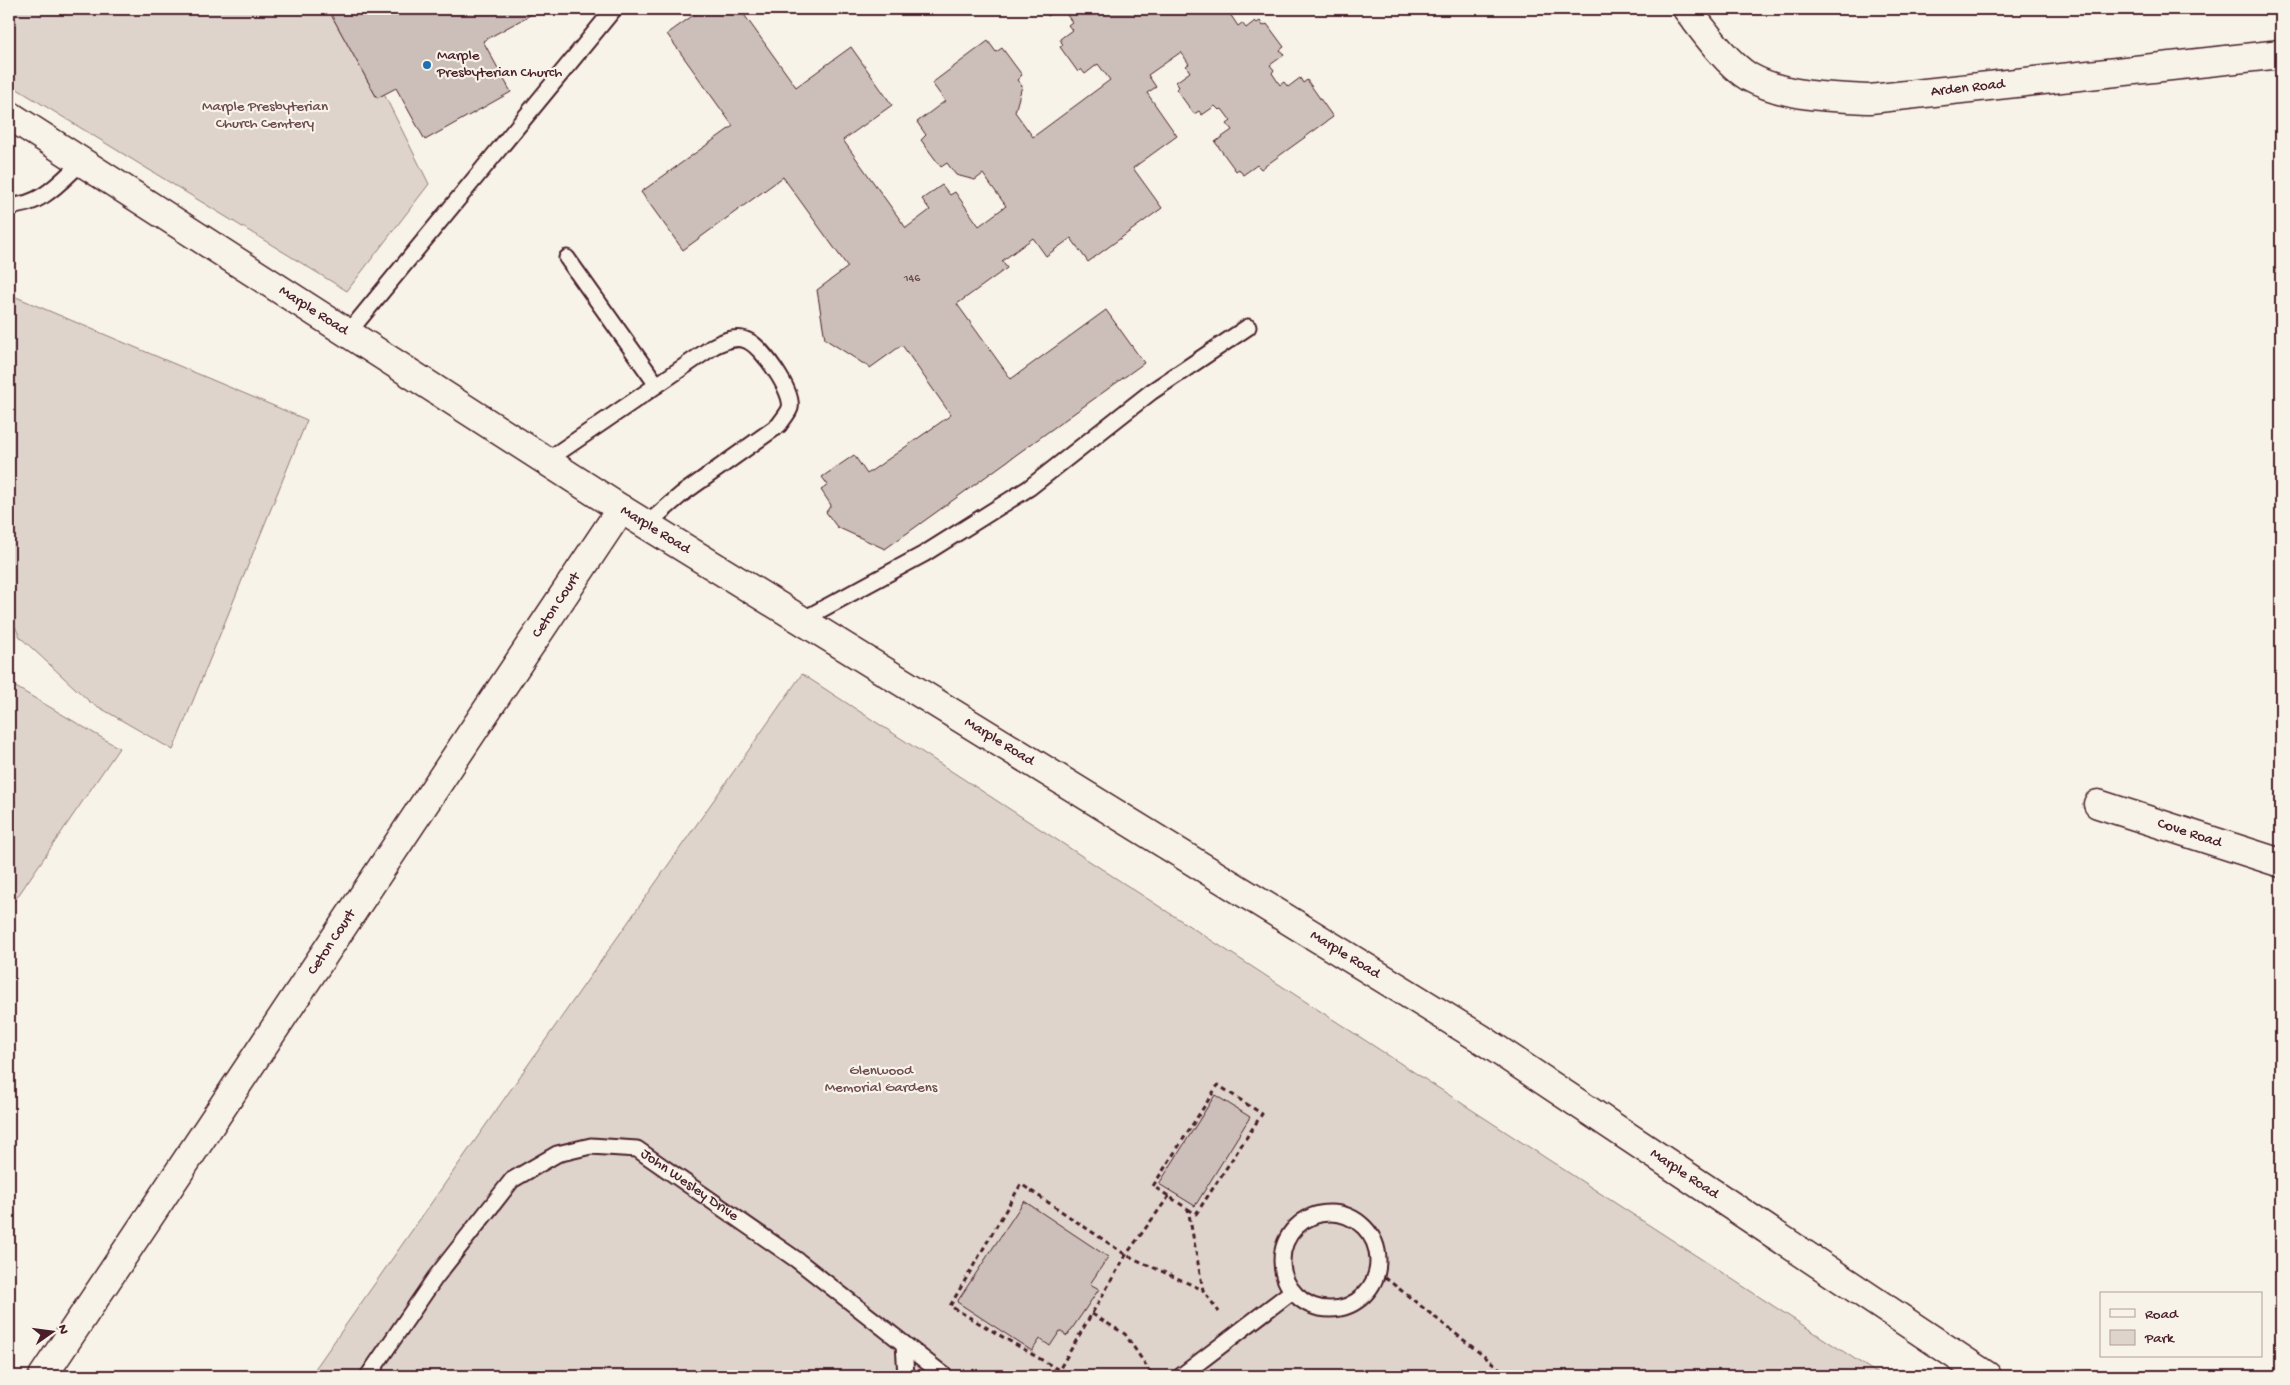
<svg xmlns="http://www.w3.org/2000/svg" width="2290" height="1385" viewBox="0 0 2290 1385" font-family="'Gochi Hand',sans-serif">
  <rect width="100%" height="100%" fill="#f7f3e8"/>
  <filter id="ink" filterUnits="userSpaceOnUse"><feTurbulence type="fractalNoise" baseFrequency=".02" numOctaves="2"/><feDisplacementMap in="SourceGraphic" scale="10" xChannelSelector="R" yChannelSelector="G"/><feConvolveMatrix kernelMatrix="1 2 1 2 8 2 1 2 1" color-interpolation-filters="sRGB"/></filter>
  <g filter="url(#ink)">
    <g fill="#ded4cc" stroke="#947a7c">
      <path d="M9 9H328L377 98 384 94 429 184 347 291 9 84Z"/>
      <path d="M9 294 307 420 173 750 90 702 20 637 9 614Z"/>
      <path d="M802 674 1881 1376H310Z"/>
      <path d="M9 683 119 748 9 909Z"/>
    </g>
    <g fill="#ccbfb9" stroke="#4a1f2b">
      <path d="M328 9H541L483 41 511 92 425 140 396 88 377 98Z"/>
      <path d="M702 9H740L796 87 851 47 892 105 843 140 906 228 930 210 922 199 942 185 950 195 955 192 979 226 1006 206 983 174 975 180 956 175 947 163 941 167 921 140 926 135 917 122 945 101 932 83 988 41 996 52 1002 48 1022 75 1017 80 1022 86 1015 112 1033 137 1110 80 1098 64 1085 74 1081 69 1078 72 1060 47 1063 45 1060 39 1072 30 1068 25 1072 22 1064 11 1061 14 1057 10 1048 16 1046 13 1044 15 1040 10 1037 13 1033 9H1230V14L1238 26 1242 23 1246 28 1255 21 1257 23 1260 21 1263 26 1267 24 1284 47 1280 50 1284 55 1270 65 1274 70 1272 73 1280 85 1284 82 1288 87 1300 78 1303 83 1307 80 1333 117 1261 169 1257 165 1243 175 1239 169 1236 171 1215 142 1232 130 1227 124 1231 121 1222 109 1219 110 1215 106 1202 115 1199 111 1194 114 1176 89 1179 87 1176 82 1190 72 1186 66 1189 64 1181 52 1148 75 1156 87 1147 93 1177 136 1133 168 1162 208 1088 262 1071 238 1046 256 1033 238 1002 261 1007 268 957 304 1011 379 1106 310 1144 363 885 549 837 527 826 512 831 505 821 490 828 485 822 477 854 455 867 474 951 415 902 345 870 368 825 339 817 290 848 267 783 177 683 250 641 192 733 126 667 34Z"/>
      <path d="M1215 1095 1250 1117 1195 1206 1159 1184Z"/>
      <path d="M1024 1201 1108 1257 1090 1284 1099 1289 1067 1336 1060 1331 1050 1346 1040 1339 1032 1351 957 1302Z"/>
    </g>
    <g fill="none" stroke-linecap="round" stroke-linejoin="round">
      <g stroke="#4a1f2b" stroke-width="19">
        <g id="service">
          <path d="M9 206C41 206 60 182 82 162"/>
          <path d="M567 258 657 385"/>
          <path d="M348 333 614 9"/>
          <path d="M546 461 714 346C724 341 737 335 748 341 762 347 794 392 790 408 788 414 782 420 779 425L682 494 647 524"/>
          <path d="M802 620 924 554 1029 488 1151 392 1248 327"/>
          <circle cx="1330" cy="1261" r="48"/>
          <path d="M904 1344 906 1376"/>
          <path id="s1" d="M368 1376 435 1278 512 1180 557 1154 591 1146 637 1149 797 1260 945 1376"/>
          <path d="M1181 1376 1291 1292"/>
        </g>
      </g>
      <g stroke="#4a1f2b" stroke-width="31">
        <g id="minor">
          <path id="s2" d="M1687 9C1703 30 1727 64 1749 77 1785 97 1830 97 1870 99L2281 54"/>
          <path id="s3" d="M2098 804 2281 863"/>
          <path id="s4" d="M43 1376 621 509"/>
        </g>
      </g>
      <g stroke="#4a1f2b" stroke-width="31">
        <g id="tertiary">
          <path id="s5" d="M9 115 621 509 1480 1038 1987 1376"/>
        </g>
      </g>
      <g stroke="#4a1f2b" stroke-width="3" stroke-dasharray="5 4" stroke-linecap="butt">
        <path d="M1169 1196 1126 1255 1059 1370 950 1306 1021 1184 1126 1255 1203 1290"/>
        <path d="M1188 1209 1196 1214 1262 1114 1218 1085 1153 1186 1188 1209 1203 1290 1219 1312"/>
        <path d="M1378 1272 1509 1376"/>
        <path d="M1092 1314 1125 1334 1153 1376"/>
      </g>
      <use href="#service" stroke="#f7f3e8" stroke-width="15"/>
      <use href="#minor" stroke="#f7f3e8" stroke-width="28"/>
      <use href="#tertiary" stroke="#f7f3e8" stroke-width="28"/>
    </g>
  </g>
  <circle fill="#1f6fb2" stroke="#f7f3e8" stroke-width="2" cx="427" cy="65" r="5"/>
  <g text-anchor="middle" dominant-baseline="central" stroke-width="4.5" stroke-linejoin="round" paint-order="stroke">
    <g font-size="12" fill="#6a474e">
      <text x="912" y="279">146</text>
    </g>
    <g font-size="15" fill="#4a1f2b" stroke="#f7f3e8" text-anchor="start">
      <text x="437" y="56">Marple<tspan x="437" dy="17">Presbyterian Church</tspan></text>
    </g>
    <g font-size="15" fill="#4a1f2b" stroke="#f7f3e8">
      <text stroke="none"><textPath href="#s2" startOffset="315">Arden Road</textPath></text>
      <text stroke="none"><textPath href="#s5" startOffset="362">Marple Road</textPath></text>
      <text stroke="none"><textPath href="#s5" startOffset="768">Marple Road</textPath></text>
      <text stroke="none"><textPath href="#s4" startOffset="926">Ceton Court</textPath></text>
      <text stroke="none"><textPath href="#s5" startOffset="1172">Marple Road</textPath></text>
      <text stroke="none"><textPath href="#s3" startOffset="96">Cove Road</textPath></text>
      <text stroke="none"><textPath href="#s4" startOffset="521">Ceton Court</textPath></text>
      <text stroke="none"><textPath href="#s5" startOffset="1578">Marple Road</textPath></text>
      <text stroke="none"><textPath href="#s5" startOffset="1982">Marple Road</textPath></text>
      <text stroke="none"><textPath href="#s1" startOffset="440">John Wesley Drive</textPath></text>
    </g>
    <g font-size="15" fill="#6f4c53" stroke="#f7f3e8">
      <text x="265" y="107">Marple Presbyterian<tspan x="265" dy="17">Church Cemtery</tspan></text>
      <text x="881" y="1071">Glenwood<tspan x="881" dy="17">Memorial Gardens</tspan></text>
    </g>
  </g>
  <rect width="2290" height="1385" fill="none" stroke="#f7f3e8" stroke-width="30"/>
  <rect x="15" y="15" width="2260" height="1355" fill="none" stroke="#4a1f2b" stroke-width="2" filter="url(#ink)"/>
  <rect x="2100" y="1292" width="162" height="65" fill="#f7f3e8" stroke="#b29e9c"/>
  <rect x="2110" y="1309" width="25" height="8" fill="#f7f3e8" stroke="#b29e9c"/>
  <text x="2145" y="1318" font-size="15" fill="#4a1f2b">Road</text>
  <rect x="2110" y="1330" width="25" height="15" fill="#ded4cc" stroke="#b29e9c"/>
  <text x="2145" y="1342" font-size="15" fill="#4a1f2b">Park</text>
  <g transform="translate(52 1332) rotate(76)" stroke="#f7f3e8" stroke-width="4" paint-order="stroke">
  <path d="M0-4L9 19L0 12L-9 19Z" fill="#4a1f2b"/>
  <text y="-8" font-size="14" font-weight="bold" text-anchor="middle" fill="#4a1f2b">N</text>
  </g>
</svg>
